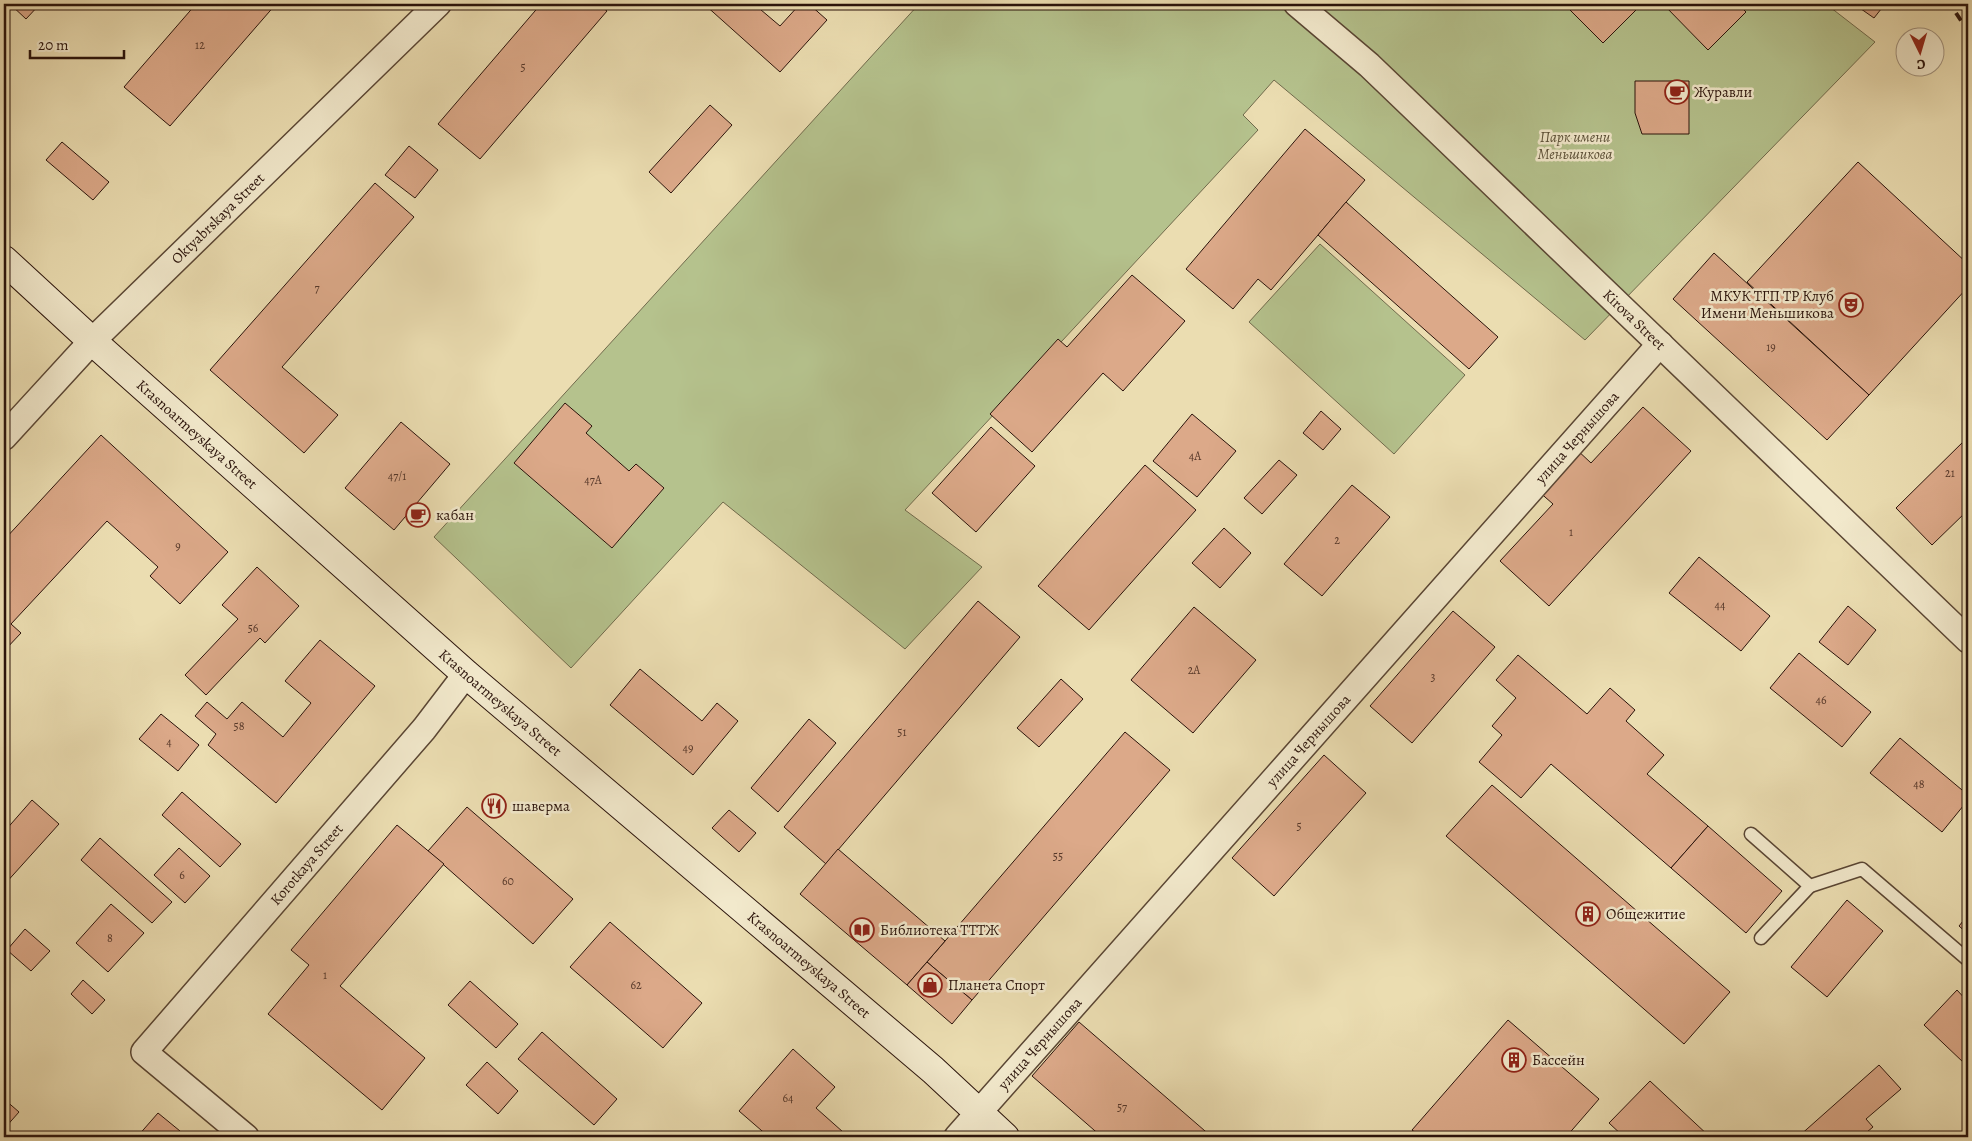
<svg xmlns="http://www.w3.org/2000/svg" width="1972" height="1141" viewBox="0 0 1972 1141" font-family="Alegreya,serif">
  <rect width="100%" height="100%" fill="#ebddb1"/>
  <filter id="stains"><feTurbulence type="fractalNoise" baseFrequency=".004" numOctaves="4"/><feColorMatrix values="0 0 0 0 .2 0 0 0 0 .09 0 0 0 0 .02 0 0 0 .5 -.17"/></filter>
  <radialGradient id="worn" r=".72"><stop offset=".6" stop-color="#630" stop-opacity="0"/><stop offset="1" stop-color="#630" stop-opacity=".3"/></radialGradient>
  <g fill="#b5c28d" stroke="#706a4c">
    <path d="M919 4H1826L1875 42 1585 340 1274 80 1243 115 1258 130 905 510 982 567 905 649 723 502 571 668 434 537Z"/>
    <path d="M1320 244 1465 375 1394 454 1249 322Z"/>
  </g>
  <g fill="#dca989" stroke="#2a130b">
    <path d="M10 4H40L26 19Z"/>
    <path d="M196 4H276L170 126 124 87Z"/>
    <path d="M541 4H598L607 11 480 159 438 124Z"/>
    <path d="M704 4H754L780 26 800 4H809L827 20 780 72Z"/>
    <path d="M1564 4H1633L1638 8 1603 43Z"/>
    <path d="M1663 4H1738L1746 12 1708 50Z"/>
    <path d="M1854 4H1885L1874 18Z"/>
    <path d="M1635 81H1689V134H1642L1635 113Z"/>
    <path d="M710 105 732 125 671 193 649 172Z"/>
    <path d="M1305 129 1365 180 1271 290 1258 279 1233 309 1186 269Z"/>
    <path d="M62 142 109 182 93 200 46 160Z"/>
    <path d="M409 146 438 170 415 198 385 175Z"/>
    <path d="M1858 162 1968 264V287L1869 395 1747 282Z"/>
    <path d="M375 183 414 217 282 367 338 415 304 453 210 370Z"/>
    <path d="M1346 202 1498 337 1469 369 1318 235Z"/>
    <path d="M1714 253 1869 395 1827 440 1673 299Z"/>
    <path d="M1132 275 1185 321 1123 391 1103 373 1032 452 990 414 1058 339 1067 347Z"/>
    <path d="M565 403 592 426 586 433 629 471 636 464 664 488 612 548 514 463Z"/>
    <path d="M1643 407 1691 451 1549 606 1500 561 1553 504 1537 490 1575 448 1591 463Z"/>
    <path d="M1321 411 1341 429 1323 450 1303 433Z"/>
    <path d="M1192 414 1236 451 1197 497 1153 461Z"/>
    <path d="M401 422 450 464 394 530 345 488Z"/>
    <path d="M991 427 1035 466 976 532 932 493Z"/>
    <path d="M101 435 228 552 180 604 150 576 158 567 107 521 11 624 21 633 4 651V540Z"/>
    <path d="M1968 437V510L1932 545 1896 508Z"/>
    <path d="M1279 460 1297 475 1262 514 1244 498Z"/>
    <path d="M1145 465 1196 510 1089 630 1038 586Z"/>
    <path d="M1352 485 1390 517 1322 596 1284 564Z"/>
    <path d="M1224 528 1251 553 1220 588 1192 563Z"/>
    <path d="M1699 557 1770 616 1741 651 1669 593Z"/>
    <path d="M257 567 299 606 265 643 260 638 206 695 185 675 238 619 222 605Z"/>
    <path d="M978 601 1020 637 826 864 784 827Z"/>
    <path d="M1848 606 1876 630 1848 665 1819 642Z"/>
    <path d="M1194 607 1256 660 1193 733 1131 680Z"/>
    <path d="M1453 611 1495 647 1412 743 1370 706Z"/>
    <path d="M320 640 375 686 276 803 208 745 216 734 195 716 207 702 227 719 242 702 283 737 311 703 285 681Z"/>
    <path d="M1799 653 1871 712 1842 747 1770 688Z"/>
    <path d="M1518 655 1587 714 1610 688 1635 710 1626 721 1664 755 1647 774 1708 826 1671 868 1551 764 1521 798 1479 762 1502 735 1492 726 1516 698 1496 680Z"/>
    <path d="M640 669 702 721 717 703 738 721 693 775 610 705Z"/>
    <path d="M1061 679 1083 699 1039 747 1017 728Z"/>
    <path d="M161 714 199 745 178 771 139 739Z"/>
    <path d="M809 719 836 743 778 812 751 788Z"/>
    <path d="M1125 732 1170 770 972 1000 927 962Z"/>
    <path d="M1900 738 1968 795V800L1942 832 1870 773Z"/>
    <path d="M1324 755 1366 793 1274 896 1232 858Z"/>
    <path d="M1492 785 1730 992 1684 1044 1446 836Z"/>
    <path d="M182 792 241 844 220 867 162 815Z"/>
    <path d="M32 800 59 824 4 885V832Z"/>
    <path d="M467 807 573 899 533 944 428 851Z"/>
    <path d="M729 810 756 833 739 852 712 828Z"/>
    <path d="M397 825 444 864 340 986 425 1058 382 1110 268 1014 309 965 291 950Z"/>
    <path d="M1708 826 1782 891 1746 933 1671 868Z"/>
    <path d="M100 838 172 902 152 923 81 860Z"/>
    <path d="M179 848 210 876 185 903 154 875Z"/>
    <path d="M838 849 945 941 907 985 800 894Z"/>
    <path d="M1847 900 1883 931 1827 997 1791 967Z"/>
    <path d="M111 904 144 933 108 972 76 943Z"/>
    <path d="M1968 915V934L1959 926Z"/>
    <path d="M610 922 702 1003 663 1048 570 967Z"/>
    <path d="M25 929 50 951 31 971 7 950Z"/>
    <path d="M927 962 972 1000 952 1024 907 985Z"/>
    <path d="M83 980 105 1000 92 1014 71 994Z"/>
    <path d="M470 981 518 1024 496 1048 448 1005Z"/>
    <path d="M1957 990 1968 1002V1059L1964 1063 1924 1025Z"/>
    <path d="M1508 1020 1599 1099 1566 1137H1421L1412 1130Z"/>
    <path d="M1079 1022 1212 1137H1102L1032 1076Z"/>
    <path d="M542 1032 617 1099 594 1125 518 1059Z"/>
    <path d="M793 1049 835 1087 816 1108 843 1132 838 1137H769L739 1111Z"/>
    <path d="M487 1062 518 1091 498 1114 466 1085Z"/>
    <path d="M1879 1065 1901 1089 1866 1119 1873 1127 1861 1137H1798Z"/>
    <path d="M1650 1081 1710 1137H1624L1609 1123Z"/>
    <path d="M4 1099 19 1112 4 1129Z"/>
    <path d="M158 1113 180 1131 175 1137H137Z"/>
  </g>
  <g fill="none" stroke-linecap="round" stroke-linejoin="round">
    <g stroke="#5a4634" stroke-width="15">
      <g id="lane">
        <path d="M1751 834 1810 886 1862 869 1968 960"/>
        <path d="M1761 938 1810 886"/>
      </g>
    </g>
    <g stroke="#5a4634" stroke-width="28">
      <g id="street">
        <path id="s1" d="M1297 4 1369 65 1968 640"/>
        <path id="s2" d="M4 437 92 341 438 4"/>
        <path id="s3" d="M246 1137 144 1052 424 729 466 674"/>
        <path id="s4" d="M957 1137 1660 344"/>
      </g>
    </g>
    <g stroke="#2a130b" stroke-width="30">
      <g id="secondary">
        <path id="s5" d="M4 260 92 341 466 674 933 1070 1005 1137"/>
      </g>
    </g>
    <use href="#lane" stroke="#f2e9cc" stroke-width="12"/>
    <use href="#street" stroke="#f2e9cc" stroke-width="25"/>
    <use href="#secondary" stroke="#f2e9cc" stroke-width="28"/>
    <path stroke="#2a130b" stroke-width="4" stroke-dasharray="9 9" stroke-linecap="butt" d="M1956 13 1968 31"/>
  </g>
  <defs>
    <g id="cafe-ring" transform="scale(1.25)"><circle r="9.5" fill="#f2e9cc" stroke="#8f2418" stroke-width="1.5"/><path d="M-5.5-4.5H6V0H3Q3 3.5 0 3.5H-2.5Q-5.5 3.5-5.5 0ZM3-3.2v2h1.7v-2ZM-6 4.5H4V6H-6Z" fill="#8f2418"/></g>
    <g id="theatre-ring" transform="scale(1.25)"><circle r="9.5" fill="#f2e9cc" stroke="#8f2418" stroke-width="1.5"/><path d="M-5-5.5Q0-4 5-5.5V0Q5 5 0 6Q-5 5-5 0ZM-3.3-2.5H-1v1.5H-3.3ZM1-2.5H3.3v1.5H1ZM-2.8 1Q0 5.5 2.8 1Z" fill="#8f2418"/></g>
    <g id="restaurant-ring" transform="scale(1.25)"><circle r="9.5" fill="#f2e9cc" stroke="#8f2418" stroke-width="1.5"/><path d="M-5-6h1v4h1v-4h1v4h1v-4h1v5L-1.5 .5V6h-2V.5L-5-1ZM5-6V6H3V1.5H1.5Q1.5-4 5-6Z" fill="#8f2418"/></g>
    <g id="building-ring" transform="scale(1.25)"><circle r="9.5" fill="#f2e9cc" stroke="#8f2418" stroke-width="1.5"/><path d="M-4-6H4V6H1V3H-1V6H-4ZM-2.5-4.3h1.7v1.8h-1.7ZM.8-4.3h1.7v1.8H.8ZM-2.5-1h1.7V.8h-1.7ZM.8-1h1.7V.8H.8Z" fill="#8f2418"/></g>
    <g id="library-ring" transform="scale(1.25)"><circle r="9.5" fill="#f2e9cc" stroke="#8f2418" stroke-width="1.5"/><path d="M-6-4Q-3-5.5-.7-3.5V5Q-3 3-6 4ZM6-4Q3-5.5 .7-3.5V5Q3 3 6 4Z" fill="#8f2418"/></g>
    <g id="shop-ring" transform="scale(1.25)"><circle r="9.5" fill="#f2e9cc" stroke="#8f2418" stroke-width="1.5"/><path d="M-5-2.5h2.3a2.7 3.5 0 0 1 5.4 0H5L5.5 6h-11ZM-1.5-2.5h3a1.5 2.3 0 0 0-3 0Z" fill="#8f2418"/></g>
  </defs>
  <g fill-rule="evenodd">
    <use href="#cafe-ring" x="1677" y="92"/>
    <use href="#theatre-ring" x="1851" y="305"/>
    <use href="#cafe-ring" x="418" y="515"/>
    <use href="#restaurant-ring" x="494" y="806"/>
    <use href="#building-ring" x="1588" y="914"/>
    <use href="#library-ring" x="862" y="930"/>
    <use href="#shop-ring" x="930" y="985"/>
    <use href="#building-ring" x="1514" y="1060"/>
  </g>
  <g text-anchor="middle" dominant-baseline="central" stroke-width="5" stroke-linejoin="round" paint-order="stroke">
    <g font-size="12" fill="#56382a">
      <text x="200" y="45">12</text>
      <text x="523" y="67">5</text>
      <text x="317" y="288">7</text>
      <text x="1771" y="347">19</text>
      <text x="1195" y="456">4А</text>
      <text x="1950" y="473">21</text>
      <text x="397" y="476">47/1</text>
      <text x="593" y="480">47А</text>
      <text x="1571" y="532">1</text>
      <text x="1337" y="540">2</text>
      <text x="178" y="546">9</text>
      <text x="1720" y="605">44</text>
      <text x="253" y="628">56</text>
      <text x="1194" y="670">2А</text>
      <text x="1433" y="677">3</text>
      <text x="1821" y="700">46</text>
      <text x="239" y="726">58</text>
      <text x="902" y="732">51</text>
      <text x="169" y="742">4</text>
      <text x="688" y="748">49</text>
      <text x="1919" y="784">48</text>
      <text x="1299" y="826">5</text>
      <text x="1058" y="856">55</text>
      <text x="182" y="875">6</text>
      <text x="508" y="881">60</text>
      <text x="110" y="938">8</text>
      <text x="325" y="975">1</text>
      <text x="636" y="985">62</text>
      <text x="788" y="1098">64</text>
      <text x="1122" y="1107">57</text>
    </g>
    <g font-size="15" fill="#2a130b" stroke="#f2e9cc" text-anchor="start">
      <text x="1694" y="92">Журавли</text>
      <text x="1834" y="296" text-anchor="end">МКУК ТГП ТР Клуб<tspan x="1834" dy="17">Имени Меньшикова</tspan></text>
      <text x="436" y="515">кабан</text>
      <text x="512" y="806">шаверма</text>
      <text x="1606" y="914">Общежитие</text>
      <text x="880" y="930">Библиотека ТТТЖ</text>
      <text x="948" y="985">Планета Спорт</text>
      <text x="1532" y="1060">Бассейн</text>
    </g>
    <g font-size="15" font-style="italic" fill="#5b5038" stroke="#f2e9cc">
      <text x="1575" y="137">Парк имени<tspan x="1575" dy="17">Меньшикова</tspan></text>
    </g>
    <g font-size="15" fill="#2a130b" stroke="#f2e9cc">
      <text stroke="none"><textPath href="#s2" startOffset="306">Oktyabrskaya Street</textPath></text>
      <text stroke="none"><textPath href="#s1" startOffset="462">Kirova Street</textPath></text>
      <text stroke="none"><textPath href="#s5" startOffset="260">Krasnoarmeyskaya Street</textPath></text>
      <text stroke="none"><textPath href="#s4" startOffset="935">улица Чернышова</textPath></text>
      <text stroke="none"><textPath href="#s5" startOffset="665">Krasnoarmeyskaya Street</textPath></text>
      <text stroke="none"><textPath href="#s4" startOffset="530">улица Чернышова</textPath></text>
      <text stroke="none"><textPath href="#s3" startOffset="381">Korotkaya Street</textPath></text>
      <text stroke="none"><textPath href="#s5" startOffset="1070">Krasnoarmeyskaya Street</textPath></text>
      <text stroke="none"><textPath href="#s4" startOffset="125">улица Чернышова</textPath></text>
    </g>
  </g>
  <rect width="1972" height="1141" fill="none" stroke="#ebddb1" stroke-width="20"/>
  <rect x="5" y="5" width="1962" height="1131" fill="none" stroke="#2a130b" stroke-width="2.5"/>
  <rect x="10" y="10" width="1952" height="1121" fill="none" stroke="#2a130b"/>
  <g transform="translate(1920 52) rotate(175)"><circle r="24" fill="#f2e9cc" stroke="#a2937f"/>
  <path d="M0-4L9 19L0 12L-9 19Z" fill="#8f2418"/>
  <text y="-8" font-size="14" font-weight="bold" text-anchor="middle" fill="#2a130b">С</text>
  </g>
  <path d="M30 50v8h94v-8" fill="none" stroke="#2a130b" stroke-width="2.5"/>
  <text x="38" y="50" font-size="15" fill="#2a130b" stroke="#f2e9cc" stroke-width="4" paint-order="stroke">20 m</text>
  <rect width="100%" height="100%" filter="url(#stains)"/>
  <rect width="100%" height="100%" fill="url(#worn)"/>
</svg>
